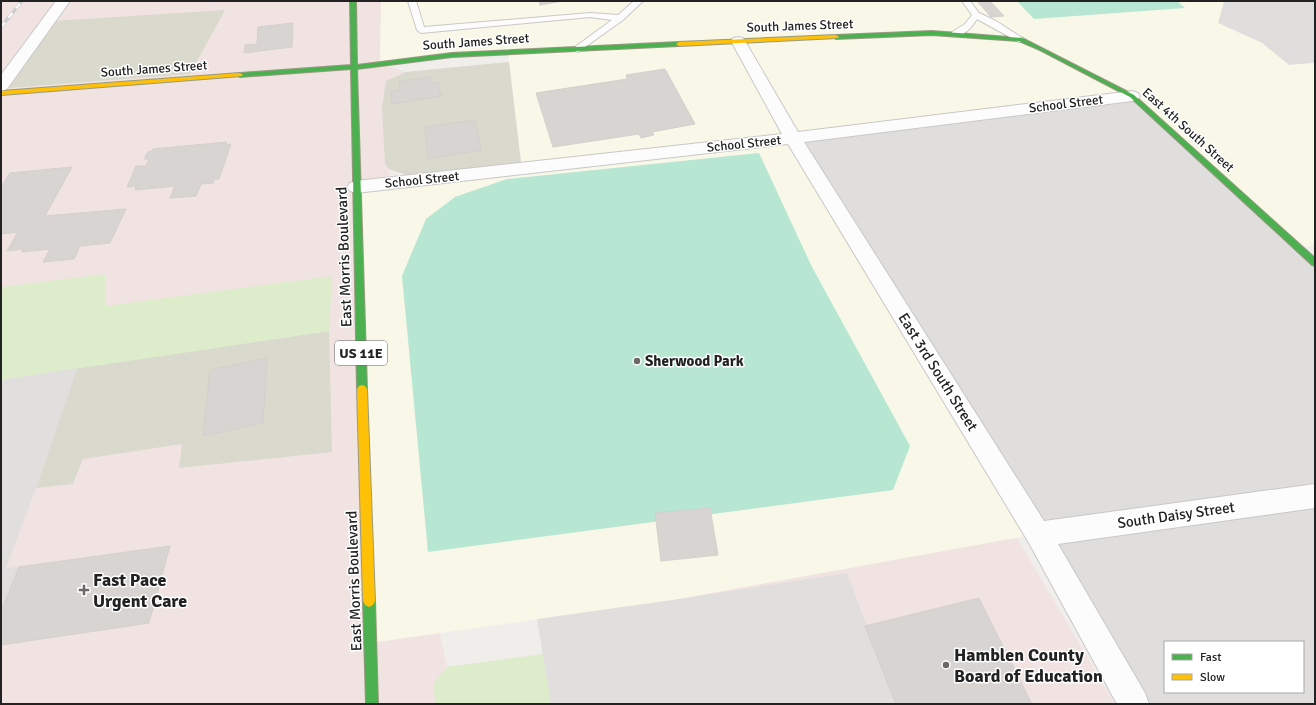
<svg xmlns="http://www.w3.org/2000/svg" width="1316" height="705" viewBox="0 0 1316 705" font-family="Signika,sans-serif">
  <rect width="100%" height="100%" fill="#f0eeeb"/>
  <g fill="#dfdedc" fill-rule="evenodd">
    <path d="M1224 1H1315V63L1289 65 1262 43 1218 23Z"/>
    <path d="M1132 96 1315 263V704H1134L793 138ZM1165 642H1303V692H1165Z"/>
  </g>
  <path fill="#f1e3e1" d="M1 1H381L380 64 406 72 509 62 407 175 389 170 429 583 447 667 543 654 537 619 1017 538 1115 704H1Z"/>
  <path fill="#f8f7e8" d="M381 1H1224L1218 23 1262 43 1289 65 1315 63V245L1298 248 1132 96 794 138 1038 534 673 600 370 643 356 187 522 168 508 53 380 64Z"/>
  <g fill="#d9d9cd">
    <path d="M225 10 190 74 9 88 53 21Z"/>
    <path d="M509 62 521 163 407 175 389 169 385 164 382 107 386 81 406 72Z"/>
    <path d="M329 331 332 452 179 468 182 444 83 459 73 484 36 488 77 368Z"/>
  </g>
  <g fill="#ddeccb">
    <path d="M105 274V306L332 276 329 331 1 380V287Z"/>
    <path d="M543 654 551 704H435L434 683 447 667Z"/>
  </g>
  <g fill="#b7e6d2">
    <path d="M1017 1H1177L1185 8 1034 19Z"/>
    <path d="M759 153 812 267 910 446 893 490 428 552 402 276 426 219 455 197 507 179Z"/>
  </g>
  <g fill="#e0dfde">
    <path d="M77 368 36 488 6 568 19 567 1 612V380Z"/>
    <path d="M847 573 896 704H551L537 619 673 600Z"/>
  </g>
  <g fill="#d7d4d2" stroke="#d3d0cc">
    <path d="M539 1H563L540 5Z"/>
    <path d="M977 1H990L1004 16 991 17Z"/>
    <path d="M293 23 292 47 244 53 245 45 257 44 258 27Z"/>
    <path d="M665 69 695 124 652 132 654 135 641 138 639 134 553 147 536 93 627 79 626 75Z"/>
    <path d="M430 77 432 83 438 82 441 96 392 104 390 91 400 90 399 82Z"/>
    <path d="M475 120 481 150 428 159 425 127Z"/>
    <path d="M227 142 226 145 231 144 219 179H214L213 183 201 184 196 196 170 198 175 186 135 190 136 186 127 187 136 166H146L149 159H144L148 152 152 151 153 149Z"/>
    <path d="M72 167 45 216 126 209 110 243 80 246 74 259 43 262 50 249 22 252 23 249 7 251 18 232 1 234V187L10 173Z"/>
    <path d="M267 358 263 423 203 436 210 370Z"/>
    <path d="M710 508 718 555 661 561 655 513Z"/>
    <path d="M170 546 149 623 1 645V612L19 567Z"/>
    <path d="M979 598 1032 704H896L865 626Z"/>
  </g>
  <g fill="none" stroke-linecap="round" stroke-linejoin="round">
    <g stroke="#c9c8c7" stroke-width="2">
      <g id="lane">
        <path d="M408 1H416L424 27 590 13 618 15 634 1H643L623 20 578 52 575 51V47L612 20 590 17 421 33 417 30Z"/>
        <path d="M962 1H970L979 13 996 21 1024 39 1020 42 1017 41 977 19C972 27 963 38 952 36V32L965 24 972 15Z"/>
      </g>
    </g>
    <g stroke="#c9c8c7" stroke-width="2">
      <g id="street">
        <path d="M56 1H70L7 89 1 91V75Z"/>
        <path d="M738 37 743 38 745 41 798 132 1132 91 1138 93 1140 96 1138 99 1132 101 804 142 1044 521 1315 484V508L1058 544 1145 693 1149 704H1117L1029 543 788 144 356 193 350 191 347 187 350 183 356 181 782 134 731 41 733 38Z"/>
      </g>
    </g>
    <g stroke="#999a82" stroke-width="2">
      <g id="fast">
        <path d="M350 1H356L357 65 452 53 679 42 682 44 679 46 452 57 357 69 367 389 365 392H359L357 389 351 69 240 77 237 75 240 73 351 65Z"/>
        <path d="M932 31 1022 38 1134 95 1315 258V266L1312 265 1130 97 1040 50 1019 41 932 35 836 39 833 37 836 35Z"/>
        <path d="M369 595 373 597 375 601 378 704H366L363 601 365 597Z"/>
      </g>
    </g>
    <g stroke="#999a82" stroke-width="2">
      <g id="slow">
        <path d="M836 35 839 37 838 38 679 46 676 44 679 42Z"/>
        <path d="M240 73 243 75 242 76 1 95V91Z"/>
        <path d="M362 385 365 386 367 389 375 601 373 605 369 607 365 605 363 601 357 389 359 386Z"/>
      </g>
    </g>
    <use href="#lane" fill="#fdfcfc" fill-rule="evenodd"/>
    <use href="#street" fill="#fdfcfc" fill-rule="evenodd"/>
    <use href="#fast" fill="#4caf50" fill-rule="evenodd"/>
    <use href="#slow" fill="#ffc107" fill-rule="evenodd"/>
    <g stroke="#ccc" stroke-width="3">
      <path id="rail" d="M1 27 22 1"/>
    </g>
    <use href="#rail" stroke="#fff" stroke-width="2" stroke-dasharray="6" stroke-linecap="butt"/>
  </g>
  <g fill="#6a6968" stroke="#fff" stroke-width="1.5">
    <circle cx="637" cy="361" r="4"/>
    <path d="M82 584h4v4h4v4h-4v4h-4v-4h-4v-4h4z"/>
    <circle cx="946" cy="665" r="4"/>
  </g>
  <g text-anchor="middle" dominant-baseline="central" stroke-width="3" stroke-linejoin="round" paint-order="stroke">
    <g font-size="13" fill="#222" stroke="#fff">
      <text transform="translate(800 26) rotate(-2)">South James Street</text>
      <text transform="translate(476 42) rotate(-4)">South James Street</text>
      <text transform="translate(154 69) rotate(-4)">South James Street</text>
      <text transform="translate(1066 104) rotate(-7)">School Street</text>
      <text transform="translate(1188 130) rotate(42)">East 4th South Street</text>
      <text transform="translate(744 144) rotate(-6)">School Street</text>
      <text transform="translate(422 180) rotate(-6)">School Street</text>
    </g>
    <rect fill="#fff" stroke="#646464" stroke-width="1" x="335" y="341" width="52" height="24" rx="3"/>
    <g font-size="14" font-weight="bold" fill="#222">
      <text x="361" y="353">US 11E</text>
    </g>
    <g font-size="15" fill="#222" stroke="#fff">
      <text transform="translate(344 257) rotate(-92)">East Morris Boulevard</text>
      <text transform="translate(938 372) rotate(58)">East 3rd South Street</text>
      <text transform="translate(1176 515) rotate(-8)">South Daisy Street</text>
      <text transform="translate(354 581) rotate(-92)">East Morris Boulevard</text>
    </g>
    <g font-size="15" font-weight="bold" fill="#222" stroke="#fff" text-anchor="start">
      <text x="645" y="361">Sherwood Park</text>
    </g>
    <g font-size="18" font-weight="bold" fill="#222" stroke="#fff" text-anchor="start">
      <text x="93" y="580">Fast Pace<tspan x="93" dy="21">Urgent Care</tspan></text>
      <text x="954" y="655">Hamblen County<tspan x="954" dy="21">Board of Education</tspan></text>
    </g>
  </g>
  <rect width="1316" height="705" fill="none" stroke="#222222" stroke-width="4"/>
  <rect x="1164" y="641" width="140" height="52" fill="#ffffff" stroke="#a7a7a7"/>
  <rect x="1172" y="654" width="20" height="6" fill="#4caf50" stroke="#a7a7a7"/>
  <text x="1200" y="661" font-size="12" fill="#222222">Fast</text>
  <rect x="1172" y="674" width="20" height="6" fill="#ffc107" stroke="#a7a7a7"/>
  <text x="1200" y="681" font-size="12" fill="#222222">Slow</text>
</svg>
